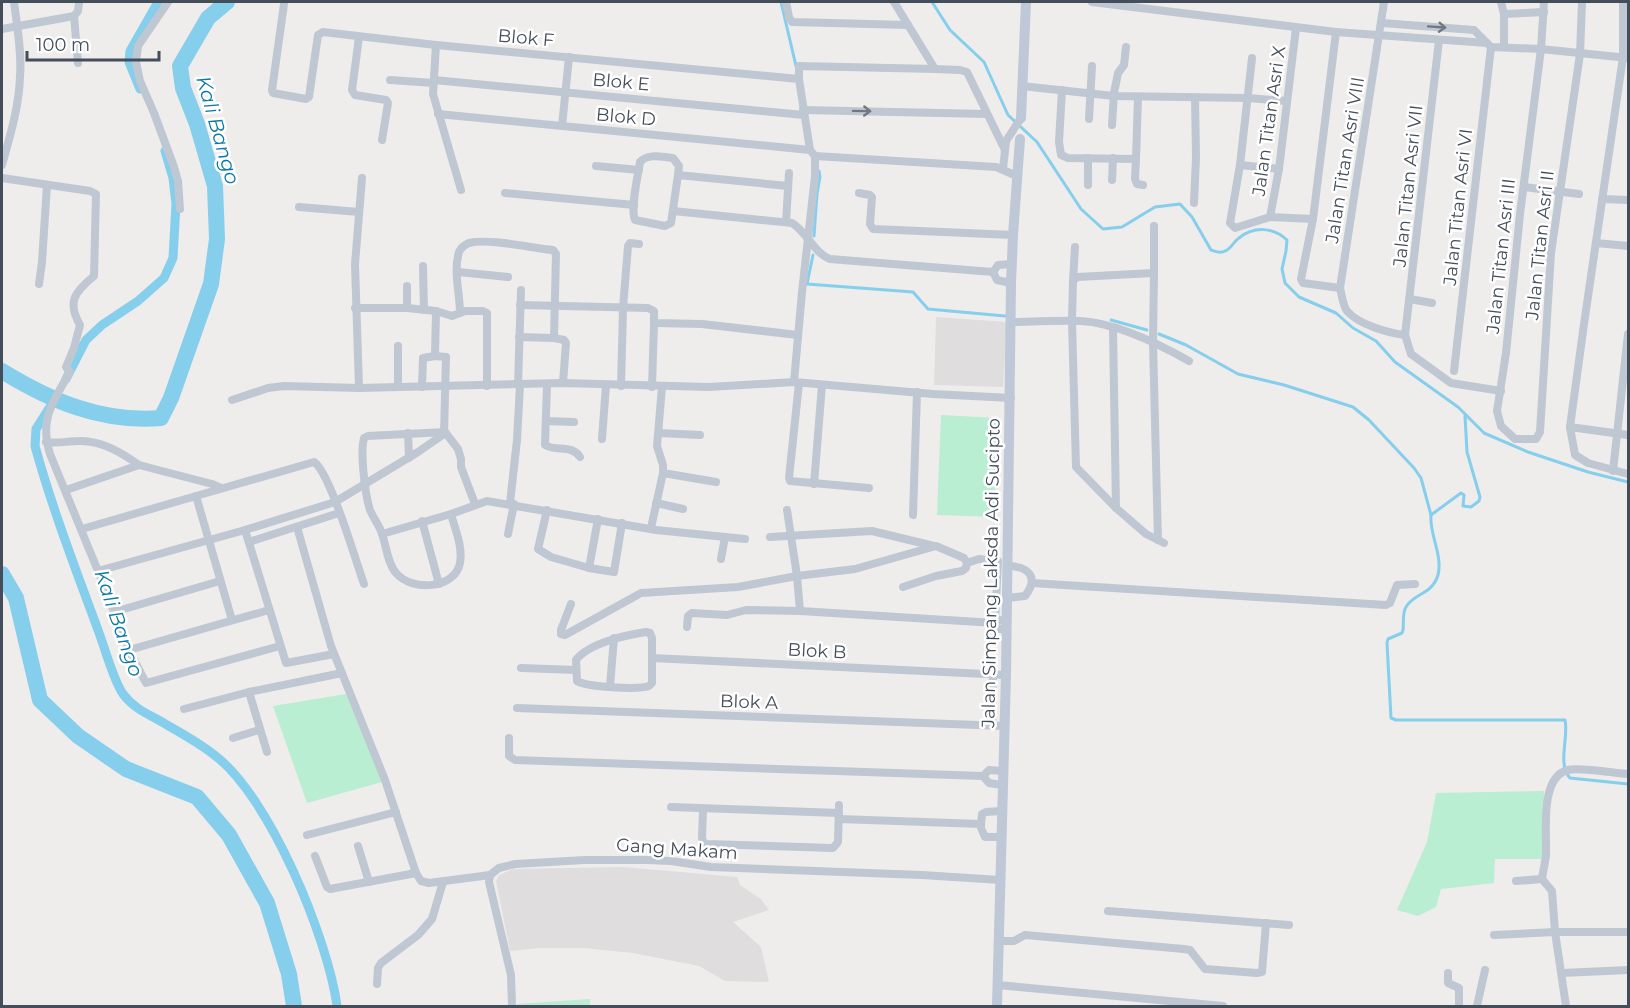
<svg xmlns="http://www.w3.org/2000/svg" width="1630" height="1008" viewBox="0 0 1630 1008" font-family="Montserrat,sans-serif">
  <rect width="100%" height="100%" fill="#efecec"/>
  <g fill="#e0ddde">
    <path d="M936 317 1007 322 1003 387 934 385Z"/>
    <path d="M623 867 737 877 740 885 761 899 769 910 733 922 761 947 769 982 725 981 699 966 633 953 584 948H540L510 951 496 881 499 875 513 869Z"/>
  </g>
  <g fill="#b9eed2">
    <path d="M941 415 999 418 994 517 937 515Z"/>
    <path d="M346 694 382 782 307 803 273 706Z"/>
    <path d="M1544 791 1543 859H1495L1494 883 1441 889 1436 907 1418 916 1397 910 1427 842 1436 793Z"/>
    <path d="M590 999V1006H517V1004Z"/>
  </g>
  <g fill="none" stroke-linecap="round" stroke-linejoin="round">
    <g stroke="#85ceec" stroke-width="3">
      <path d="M781 2 796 66"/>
      <path d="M932 2 950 30 984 62 1008 115 1037 142 1081 209 1103 229 1122 227 1155 207 1180 204 1192 217 1211 250C1215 251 1220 254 1225 251 1231 249 1234 241 1239 238 1254 226 1273 227 1287 240L1286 251 1282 269 1285 283 1299 297 1336 313 1353 328 1376 341 1395 362 1458 407 1484 433 1528 452 1588 472 1628 482"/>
      <path d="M814 236 817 194 820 177 819 171"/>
      <path d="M813 255 807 284 913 292 928 309 1005 316"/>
      <path d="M1111 320 1147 330"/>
      <path d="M1159 334 1186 345 1238 374 1284 385 1353 407 1369 420 1414 468 1421 478 1431 515"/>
      <path d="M1465 416 1467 452 1480 497 1479 501 1471 507 1463 506 1464 495 1461 493 1431 515C1429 534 1443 555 1438 575 1432 595 1414 593 1406 607 1402 613 1404 623 1403 630L1402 633 1388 639 1387 643 1391 718 1396 720H1565C1569 737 1557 764 1570 778L1628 784"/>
    </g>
    <g stroke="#85ceec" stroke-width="9">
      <path d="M140 89 129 62 130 51 158 2"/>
      <path d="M66 379 86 340 102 325 138 301 164 278 173 258 176 204 173 178 165 151"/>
      <path d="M50 407 36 429 35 446C52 508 76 570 98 630 105 648 113 680 123 694 135 710 151 715 167 725 183 734 199 743 213 754 269 794 328 939 337 1006"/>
    </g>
    <g stroke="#85ceec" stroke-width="16">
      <path d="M2 371C51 401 102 423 161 418L171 398 211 284 217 239 215 186 197 124 183 88 180 66 208 18 227 2"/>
      <path d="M2 574 16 598 40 700 78 736 126 769 197 797 229 835 267 903 289 974 294 1006"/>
    </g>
    <g stroke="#bfc7d2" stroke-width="8">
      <path d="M168 2 138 46 136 62 140 81 154 113 174 167 178 181 180 209"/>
      <path d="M786 2 789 17 792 22 908 25"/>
      <path d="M894 2 935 69 960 70 967 72 1004 148"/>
      <path d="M1092 2 1336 32 1487 43 1491 47 1541 49 1628 58"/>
      <path d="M1384 2 1340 288C1342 296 1343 306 1347 311 1359 325 1389 333 1405 335L1411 354 1451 383 1501 391"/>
      <path d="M1501 2 1504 14V47"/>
      <path d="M1544 2 1541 49 1520 214 1506 353 1497 411 1501 426 1515 439H1536L1540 432 1551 253 1580 54 1582 2"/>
      <path d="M1623 2V57L1584 324 1570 427 1575 455 1588 463 1628 474"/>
      <path d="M284 4 272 90 273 93 306 99 309 97 318 35 323 32 436 45 799 79"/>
      <path d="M1504 14 1544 12"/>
      <path d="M74 16 78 63"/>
      <path d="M1382 23 1474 30 1487 43"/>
      <path d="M2 29 74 16 78 11 79 2"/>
      <path d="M1336 32 1313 219 1301 279 1303 283 1340 288"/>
      <path d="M359 37 352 90 355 95 386 100 388 103 382 140"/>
      <path d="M436 45 433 94 461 190"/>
      <path d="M1252 58 1240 165 1230 223 1235 228 1270 217 1313 219"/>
      <path d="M390 80 434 83"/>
      <path d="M434 80 804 115"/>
      <path d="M1022 86 1114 96 1248 98 1286 101"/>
      <path d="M1062 90 1059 142 1061 155 1068 158 1136 159 1135 179 1137 184 1143 185"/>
      <path d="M803 110 986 114"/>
      <path d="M438 114 810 150"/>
      <path d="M1089 119 1092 66"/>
      <path d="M1112 125 1114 93 1118 73 1124 65 1126 47"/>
      <path d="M562 126 569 57"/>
      <path d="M815 156 810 150 799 79V66L935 69"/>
      <path d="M815 156 996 167 1017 176"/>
      <path d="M1136 159 1138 97"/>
      <path d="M2 165C10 136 19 107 20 77 22 52 17 26 14 2"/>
      <path d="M1240 165 1279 169"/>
      <path d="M596 166 639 170"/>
      <path d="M1003 169 1006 141 1021 118"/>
      <path d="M678 175 679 166 673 158C662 157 648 153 640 162 638 176 630 208 635 220L665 226 671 223 678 175 788 186"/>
      <path d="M2 178 90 191 96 194 94 276C76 291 66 301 80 325L74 348 66 367 70 372C53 402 39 419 50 454L98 571 245 530 335 502 418 452 444 434 446 357 435 356 423 358 422 387"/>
      <path d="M1112 180 1113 158"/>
      <path d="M1088 185V158"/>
      <path d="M1524 187 1579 194"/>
      <path d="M505 193 634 205"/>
      <path d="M859 193 870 195 872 197 870 224 873 229 1013 235"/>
      <path d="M1602 199 1628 200"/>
      <path d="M1194 203 1196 157 1195 98"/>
      <path d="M299 207 359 212"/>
      <path d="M673 211 792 223C807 232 814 253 830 259L993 272"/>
      <path d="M1270 217 1279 169 1296 28"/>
      <path d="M786 222 789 173"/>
      <path d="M1596 243 1628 246"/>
      <path d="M423 266 424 310"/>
      <path d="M458 272 508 277"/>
      <path d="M993 272 998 265 1012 264"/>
      <path d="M993 272 997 280 1011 283"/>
      <path d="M1154 273V226"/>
      <path d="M1073 281 1075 247"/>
      <path d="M39 284 42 262 47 185"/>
      <path d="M1410 299 1432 303"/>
      <path d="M520 305 648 308 654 311V323L702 324 798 335"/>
      <path d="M355 308H407L436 311 452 316 465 311H483L487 313V386"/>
      <path d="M407 308V286"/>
      <path d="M460 313C460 293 453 272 459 252 461 248 464 245 469 243 489 238 531 248 553 250L556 254 554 338 519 337"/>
      <path d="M1011 322C1034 322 1058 320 1081 321 1116 323 1159 344 1189 361"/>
      <path d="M1113 328 1116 508 1076 467 1072 321 1073 281 1077 277 1154 273 1153 343 1158 540"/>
      <path d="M1405 335 1439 40"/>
      <path d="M554 338 564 340 566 343 563 383"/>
      <path d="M398 346V387"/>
      <path d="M435 356 436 311"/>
      <path d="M1454 371 1491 47"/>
      <path d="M794 382 802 292 815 176V156"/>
      <path d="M799 383 789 478 790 481 869 488"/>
      <path d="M547 384 545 445C556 452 572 444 580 457"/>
      <path d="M518 385 521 290"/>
      <path d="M621 386 623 308 628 246 630 243 639 244"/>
      <path d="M652 387 654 323"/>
      <path d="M359 388 355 264 362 178"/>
      <path d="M232 400 268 388 284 386 359 388 563 383 709 387 794 382 933 394 1011 398"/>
      <path d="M546 421 574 422"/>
      <path d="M1570 427 1628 435"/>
      <path d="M408 433 409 458"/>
      <path d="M659 433 700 435"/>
      <path d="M602 439 606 385"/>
      <path d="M46 442C58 444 67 441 79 441 101 440 122 453 139 465"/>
      <path d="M1613 471 1628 334"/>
      <path d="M663 473 716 482"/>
      <path d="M814 484 822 385"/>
      <path d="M66 490 139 465 212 484 221 488"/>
      <path d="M196 496 314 462C330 472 356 562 364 584"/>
      <path d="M510 503 517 440 520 385"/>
      <path d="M656 503 683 509"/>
      <path d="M1116 508 1146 534 1164 543"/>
      <path d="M547 510 538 549 551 557 589 568 598 519"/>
      <path d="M787 510 797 576 800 611"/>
      <path d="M451 514C455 529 463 547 460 563 455 589 412 592 396 573 387 563 386 543 381 531 378 524 373 517 370 510 365 495 360 452 364 438L368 436 445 432 458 449 461 459V467L475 504"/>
      <path d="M913 515 917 392"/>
      <path d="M422 521 439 584"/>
      <path d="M297 527 331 646 385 780 416 873"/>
      <path d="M651 528 663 473V465L657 446 662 387"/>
      <path d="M82 529 196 496 232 620"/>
      <path d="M245 530 286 663 334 654"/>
      <path d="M382 534 451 514 487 501 656 530 745 539"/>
      <path d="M508 534 514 504"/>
      <path d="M770 537 872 531 934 546"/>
      <path d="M249 542 339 513"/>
      <path d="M721 559 725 537"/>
      <path d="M967 563 979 559 998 561 995 623 998 629H1006"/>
      <path d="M589 568 614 572 622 523"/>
      <path d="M98 571 129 650 146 683 280 646"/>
      <path d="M1032 583 1386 605 1390 603 1397 585 1415 584"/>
      <path d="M1007 598 1025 596C1040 577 1028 566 1007 566"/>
      <path d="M571 604 561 630V634L565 635 641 593 738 587 797 576 855 569 936 546 964 558 967 563 966 568 962 571 936 576 903 587"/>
      <path d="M114 612 220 581"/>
      <path d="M687 627 688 616 692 613 727 615 746 610 800 611 995 623 999 620 1006 621"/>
      <path d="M646 632 650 633 652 638V683L649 686C637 690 587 687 577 681L576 660C589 643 626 635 646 632Z"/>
      <path d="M129 650 269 610"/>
      <path d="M652 658 1006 675"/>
      <path d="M521 668 576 670"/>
      <path d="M610 686 614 638"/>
      <path d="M249 692 267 752"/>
      <path d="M517 708 1005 726"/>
      <path d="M184 709 249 692 342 673"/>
      <path d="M992 726 993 675"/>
      <path d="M233 738 259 730"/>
      <path d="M509 738V756L515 760 983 776 989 783 1002 785"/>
      <path d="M983 776 989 770 1002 771"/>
      <path d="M671 807 839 813"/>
      <path d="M703 809 702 838 704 843 707 844 833 848 838 842 839 805"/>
      <path d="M839 819 981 824V828L985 837H1000"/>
      <path d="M981 824 982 814 986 812 1001 811"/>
      <path d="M307 835 396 812"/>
      <path d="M358 846 369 882"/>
      <path d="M315 856 327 887 330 889 416 873 421 881 429 883 490 875"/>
      <path d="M1542 879C1543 871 1545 863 1546 855 1547 834 1539 777 1568 770 1580 767 1614 773 1628 774"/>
      <path d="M1516 881 1542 879 1552 891 1555 932 1566 1006"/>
      <path d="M1108 911 1289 925"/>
      <path d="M1494 935 1555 932H1628"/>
      <path d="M1000 941H1014L1025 935 1184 949 1190 950 1205 969 1257 973 1262 972 1266 923"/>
      <path d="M1448 973V983L1459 988V1006"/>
      <path d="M1562 973 1628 970"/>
      <path d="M377 984 378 968 381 963 418 935 432 919 443 882"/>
      <path d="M998 985 1223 1006"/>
      <path d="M512 1006 511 975 489 882 490 875 499 868 515 864 585 860H647L671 861 711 867 922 875 1000 880"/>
      <path d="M1477 1006 1485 970"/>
    </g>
    <g stroke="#bec8d6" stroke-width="10">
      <path d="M1021 118 1026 2"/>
      <path d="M997 1006 1006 675 1011 283 1013 235 1020 139"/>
    </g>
  </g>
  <defs><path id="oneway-shaft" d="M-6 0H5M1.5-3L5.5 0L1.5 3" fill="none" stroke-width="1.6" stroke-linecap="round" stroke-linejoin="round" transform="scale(1.5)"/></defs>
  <g stroke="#6f7884">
    <use href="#oneway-shaft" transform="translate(1437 27) rotate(4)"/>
    <use href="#oneway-shaft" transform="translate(862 111) rotate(1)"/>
  </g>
  <g text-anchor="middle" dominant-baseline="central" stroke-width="5" stroke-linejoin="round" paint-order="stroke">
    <g font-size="18" fill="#444e5a" stroke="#fff">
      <text transform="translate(526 38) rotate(5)">Blok F</text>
      <text transform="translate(621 82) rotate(5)">Blok E</text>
      <text transform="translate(626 117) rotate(5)">Blok D</text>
      <text transform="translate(1269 121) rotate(-82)">Jalan Titan Asri X</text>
      <text transform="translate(1345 160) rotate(-81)">Jalan Titan Asri VIII</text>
      <text transform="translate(1408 186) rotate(-84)">Jalan Titan Asri VII</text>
      <text transform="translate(1458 207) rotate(-84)">Jalan Titan Asri VI</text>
      <text transform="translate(1540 245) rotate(-84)">Jalan Titan Asri II</text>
      <text transform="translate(1501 256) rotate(-84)">Jalan Titan Asri III</text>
      <text transform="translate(991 573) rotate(-89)">Jalan Simpang Laksda Adi Sucipto</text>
      <text transform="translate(817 651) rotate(3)">Blok B</text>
      <text transform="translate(749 702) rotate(2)">Blok A</text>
      <text transform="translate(677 849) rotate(4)">Gang Makam</text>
    </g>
    <g font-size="20" font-style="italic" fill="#0a79a7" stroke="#fff">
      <text transform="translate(218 130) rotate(74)">Kali Bango</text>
      <text transform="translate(119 623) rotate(71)">Kali Bango</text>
    </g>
  </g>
  <rect width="1630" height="1008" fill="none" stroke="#444e5a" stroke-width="6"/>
  <path d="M27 51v9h132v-9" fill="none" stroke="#444e5a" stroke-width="3"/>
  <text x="36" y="51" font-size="18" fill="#444e5a" stroke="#ffffff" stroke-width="4.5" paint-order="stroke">100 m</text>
</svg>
